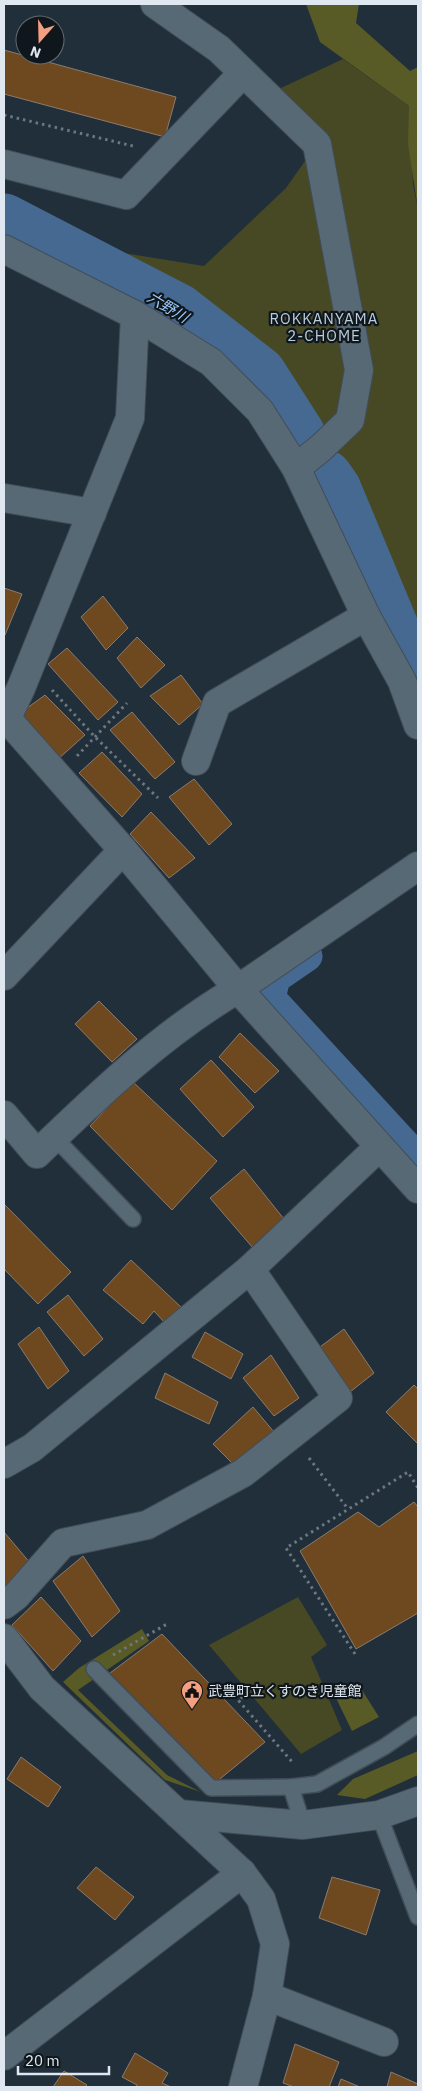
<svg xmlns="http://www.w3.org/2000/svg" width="422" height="2091" viewBox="0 0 422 2091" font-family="'IBM Plex Sans','Noto Sans JP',sans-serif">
  <rect width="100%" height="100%" fill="#212f3b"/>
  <g fill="#474925">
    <path d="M343 59 409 106 413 184 418 209V689L350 529 322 447 266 385 178 311 37 239 204 266 286 188 317 144 266 95Z"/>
    <path d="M298 1597 327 1645 311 1657 342 1730 301 1754 209 1645Z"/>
  </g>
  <g fill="#585b25">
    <path d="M306 4H359L356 23 410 71 418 67V209L408 144 409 106 320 42Z"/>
    <path d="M142 1629 149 1641 78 1690 167 1775 201 1792 165 1780 63 1682 79 1668Z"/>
    <path d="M360 1687 379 1717 352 1731 336 1698Z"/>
    <path d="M418 1751V1775L365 1799 337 1795 353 1779Z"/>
  </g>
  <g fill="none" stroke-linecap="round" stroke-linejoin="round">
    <path stroke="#456991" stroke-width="31" d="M307 956 275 978 270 998 418 1159"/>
    <g stroke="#456991" stroke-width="55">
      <path d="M4 221 178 311 259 374 298 435"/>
      <path d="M325 477 334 490 403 656"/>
    </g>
  </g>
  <g fill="#6e4920" stroke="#8a7b6c">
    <path d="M4 50 176 97 165 137 4 94Z"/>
    <path d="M4 588 22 594 5 635H4Z"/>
    <path d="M103 596 128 628 106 650 81 617Z"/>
    <path d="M137 637 165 665 141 688 117 658Z"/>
    <path d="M67 648 118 702 98 720 48 664Z"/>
    <path d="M181 675 203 704 179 725 150 696Z"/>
    <path d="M45 695 85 735 57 760 16 716Z"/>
    <path d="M132 712 175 762 155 779 110 730Z"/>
    <path d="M102 752 142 794 122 817 79 773Z"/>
    <path d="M194 779 232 824 209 845 169 797Z"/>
    <path d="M151 812 195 858 169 878 130 834Z"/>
    <path d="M99 1001 137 1039 112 1062 75 1024Z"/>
    <path d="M240 1033 279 1071 255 1093 219 1057Z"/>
    <path d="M211 1060 254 1107 223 1137 180 1089Z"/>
    <path d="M132 1081 217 1161 172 1210 90 1126Z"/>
    <path d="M244 1169 284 1219 253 1248 210 1198Z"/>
    <path d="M4 1204 71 1272 38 1304 4 1269Z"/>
    <path d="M131 1260 182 1308 165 1323 154 1311 143 1324 103 1290Z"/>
    <path d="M68 1295 103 1339 84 1356 47 1312Z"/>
    <path d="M39 1327 69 1371 48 1389 18 1344Z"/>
    <path d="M344 1329 374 1373 350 1392 320 1347Z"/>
    <path d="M205 1332 243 1354 231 1379 192 1357Z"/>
    <path d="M271 1355 299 1398 274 1416 243 1378Z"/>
    <path d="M165 1373 218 1402 209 1424 155 1398Z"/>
    <path d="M414 1385 418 1389V1444L386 1412Z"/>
    <path d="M253 1407 274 1432 236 1467 213 1444Z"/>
    <path d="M414 1502 418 1507V1613L356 1649 300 1551 358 1512 379 1527Z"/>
    <path d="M4 1532 31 1564 4 1589Z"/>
    <path d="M83 1556 120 1611 92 1637 53 1581Z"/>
    <path d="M41 1597 81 1641 53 1671 12 1625Z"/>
    <path d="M162 1634 265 1742 215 1783 106 1676Z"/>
    <path d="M21 1757 61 1787 48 1807 7 1779Z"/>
    <path d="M96 1867 134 1897 115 1920 77 1888Z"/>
    <path d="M332 1877 380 1890 366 1935 319 1918Z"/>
    <path d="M295 2044 339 2062 329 2087H294L283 2083Z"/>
    <path d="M135 2053 168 2073 162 2083 171 2087H136L137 2085 122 2077Z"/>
    <path d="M64 2071 87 2085 85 2087H53Z"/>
    <path d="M391 2072 418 2084V2087H387Z"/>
    <path d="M341 2079 360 2087H338Z"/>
  </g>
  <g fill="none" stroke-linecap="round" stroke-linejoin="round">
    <g stroke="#414d58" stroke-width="18">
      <g id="service">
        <path d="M54 1137 133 1219"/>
        <path d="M94 1669 211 1788 291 1787"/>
        <path d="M379 1815 418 1917"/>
        <path d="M303 1825 291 1787 317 1784 384 1747 418 1724"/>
      </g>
    </g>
    <g stroke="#414d58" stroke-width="30">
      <g id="minor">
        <path d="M155 4 219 49 317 144 359 370 350 420 322 447 296 468"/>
        <path d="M4 164 126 195 243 73"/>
        <path d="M4 249 135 315 211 362 260 411 296 468 366 616 402 681 418 725"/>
        <path d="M4 498 92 513"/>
        <path d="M8 720 123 850 238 989 418 1189"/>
        <path d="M4 724 21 688 130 418 135 315"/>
        <path d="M196 761 217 703 366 616"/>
        <path d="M4 976 123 850"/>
        <path d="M4 1115 37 1154C99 1094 164 1032 238 989L418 866"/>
        <path d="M4 1464 32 1448 250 1269 379 1147"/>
        <path d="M4 1605 16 1596 63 1543 147 1525 243 1473 338 1398 250 1269"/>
        <path d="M4 1638 42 1688 242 1873 261 1899 275 1944 267 1996 243 2087"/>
        <path d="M178 1814 303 1825 379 1815 418 1801"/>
        <path d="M267 1996 384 2042"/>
        <path d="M4 2056 242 1873"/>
      </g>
    </g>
    <g stroke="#6b7781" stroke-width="3" stroke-dasharray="2.5 4" stroke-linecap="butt">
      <path d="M4 115 133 146"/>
      <path d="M52 690 95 737 158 798"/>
      <path d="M77 756 127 703"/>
      <path d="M309 1458 348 1509"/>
      <path d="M355 1654 286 1548 408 1472 418 1488"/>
      <path d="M113 1655 167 1624"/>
      <path d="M248 1693 238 1700 294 1764"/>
    </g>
    <use href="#service" stroke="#586976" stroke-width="15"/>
    <use href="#minor" stroke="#586976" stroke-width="28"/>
  </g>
  <defs>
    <g id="civic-pin" transform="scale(1.125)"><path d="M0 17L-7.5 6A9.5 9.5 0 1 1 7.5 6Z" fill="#f39f82" stroke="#10171c"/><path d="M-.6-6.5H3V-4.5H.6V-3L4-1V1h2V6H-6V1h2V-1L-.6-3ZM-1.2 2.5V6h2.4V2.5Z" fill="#111"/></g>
  </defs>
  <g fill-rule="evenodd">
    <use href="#civic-pin" x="192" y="1691"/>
  </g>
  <g text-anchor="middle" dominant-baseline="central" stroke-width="4.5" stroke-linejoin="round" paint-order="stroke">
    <g font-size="14" fill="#dfe8f0" stroke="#10171c" text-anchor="start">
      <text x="208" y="1691">武豊町立くすのき児童館</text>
    </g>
    <g font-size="15" font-style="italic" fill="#9dc9fb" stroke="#10171c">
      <text transform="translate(168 307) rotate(31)">六野川</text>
    </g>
    <g font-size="15" letter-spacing="1" fill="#bacddc" stroke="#10171c">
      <text x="324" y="318">ROKKANYAMA<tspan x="324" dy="17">2-CHOME</tspan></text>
    </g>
  </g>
  <rect width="422" height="2091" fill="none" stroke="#dfe8f0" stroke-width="10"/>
  <g transform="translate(40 40) rotate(200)"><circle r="24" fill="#10171c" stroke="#636b71"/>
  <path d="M0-4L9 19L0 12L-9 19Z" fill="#f39f82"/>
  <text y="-8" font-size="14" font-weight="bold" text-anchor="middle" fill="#dfe8f0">N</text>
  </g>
  <path d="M18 2066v8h91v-8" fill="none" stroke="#dfe8f0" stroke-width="2.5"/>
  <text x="25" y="2066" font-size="15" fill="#dfe8f0" stroke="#10171c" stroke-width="4" paint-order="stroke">20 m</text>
</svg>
